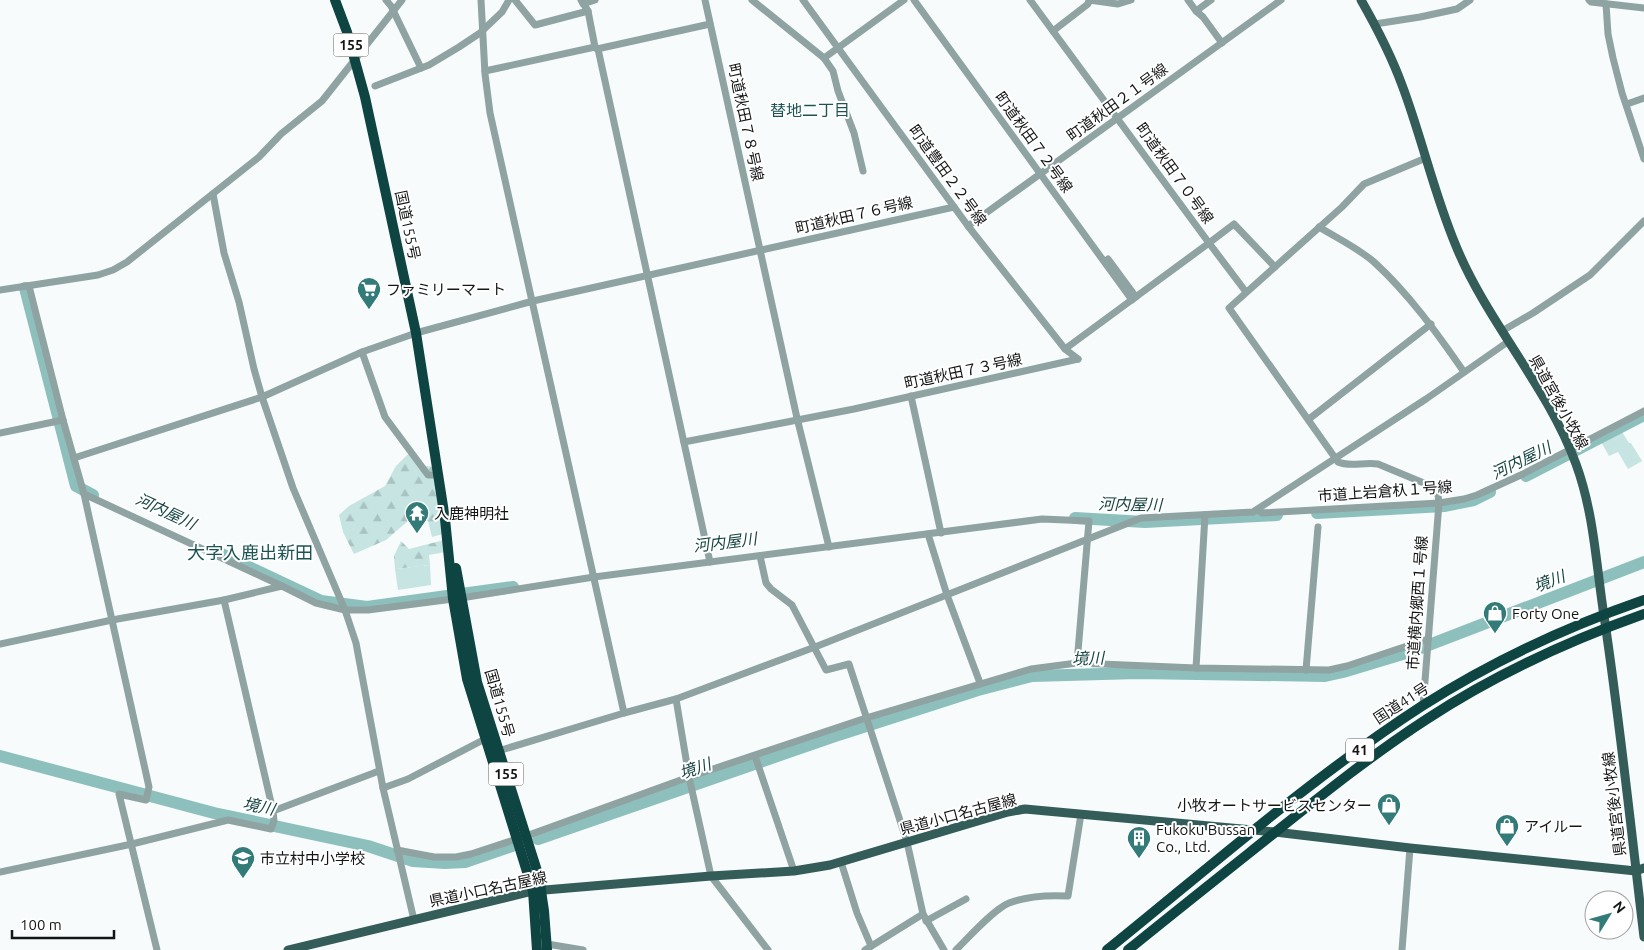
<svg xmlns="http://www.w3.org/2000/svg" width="1644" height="950" viewBox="0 0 1644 950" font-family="Ubuntu,'Noto Sans JP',sans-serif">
  <defs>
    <pattern id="forest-firs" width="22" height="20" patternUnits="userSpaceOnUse" patternTransform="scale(1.25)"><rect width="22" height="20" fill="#c5e4e2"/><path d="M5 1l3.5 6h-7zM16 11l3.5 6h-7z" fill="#a8c3c1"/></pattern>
  </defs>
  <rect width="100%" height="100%" fill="#f7fbfb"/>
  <g fill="#c5e4e2">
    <path d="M1620 429 1629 443H1631L1642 461 1628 469 1618 452 1609 456 1600 440Z"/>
    <path d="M430 565 431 585 398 590 395 569Z"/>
  </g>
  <g fill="url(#forest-firs)">
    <path d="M409 453 419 465 434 467 443 534 432 537 428 521 419 523 408 521 386 540 354 554 343 532 339 515 349 506 385 486 396 466Z"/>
    <path d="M444 540 445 552 429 555 430 565 395 569 394 556 401 541 409 549Z"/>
  </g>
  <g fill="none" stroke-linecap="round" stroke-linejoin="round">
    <g stroke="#8dc0bd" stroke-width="12">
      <path d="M25 288 76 486 93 495"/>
      <path d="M1526 476 1644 415"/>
      <path d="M1317 513 1444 506 1474 500 1490 492"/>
      <path d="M1075 518 1145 522 1277 515"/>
      <path d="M213 550 321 601 367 607 513 587"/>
      <path d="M0 756 214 813 368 846 413 861 445 863 465 862 512 846"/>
      <path d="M538 839 832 737 978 690 1032 676 1138 673 1325 676 1343 672 1416 650 1644 562"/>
    </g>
    <g stroke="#8ea3a2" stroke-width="7">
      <path d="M386 0 391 6 421 68"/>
      <path d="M481 0 485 74 490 113 624 713"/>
      <path d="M515 0 535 25 588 11"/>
      <path d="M581 0 588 11 595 47 598 49 710 562"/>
      <path d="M705 0 797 418 829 547"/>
      <path d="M752 0 824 58 904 0"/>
      <path d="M803 0 968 226 1065 349 1078 359"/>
      <path d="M914 0 1132 300"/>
      <path d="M1030 0 1209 243 1065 349"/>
      <path d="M1188 0 1196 11 1203 17 1222 43"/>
      <path d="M1589 0 1591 2 1644 8"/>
      <path d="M583 4 595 0"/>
      <path d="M1606 4 1608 34 1613 58 1622 93 1644 159"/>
      <path d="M1196 11 1211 0"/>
      <path d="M1375 24 1420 17 1457 9 1470 0"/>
      <path d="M1053 31 1088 4 1089 0 1118 4 1131 0"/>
      <path d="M597 49 710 24"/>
      <path d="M824 58 833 71 838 91 854 133 863 171"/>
      <path d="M485 71 595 47"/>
      <path d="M375 86 429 65 459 47 480 33 502 12 509 0"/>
      <path d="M1627 104 1644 98"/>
      <path d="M213 194 224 253 239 302 254 369 262 397 293 488 345 610 356 643 383 788 414 920"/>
      <path d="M968 226 1281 0"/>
      <path d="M1319 227C1337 238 1358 248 1374 262 1409 294 1437 333 1464 372"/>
      <path d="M1108 259 1136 297"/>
      <path d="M29 286 63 420 84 494 149 787 146 800 119 794 157 950"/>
      <path d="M0 290 98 275 113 270 127 262 259 157 281 134 322 101 402 0"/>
      <path d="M1246 292 1209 243 1234 224 1275 267"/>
      <path d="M1502 331 1533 313 1590 275 1644 221"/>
      <path d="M362 352 385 417 428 475H439"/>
      <path d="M911 396 941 533"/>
      <path d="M1309 419 1431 324"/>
      <path d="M0 433 63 420"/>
      <path d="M684 442 854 409 1078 359"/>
      <path d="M74 458 262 397 362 352 416 333 533 301 954 207"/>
      <path d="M84 494 282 586"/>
      <path d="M1258 510 1262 513 1439 503 1464 499 1477 495 1523 474 1644 411"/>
      <path d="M928 534 947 595 980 683"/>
      <path d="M760 556 766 583 771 589 792 605 826 670 849 664 907 842 923 914 944 950"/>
      <path d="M461 598 594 577 1042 519 1089 521 1077 663"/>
      <path d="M0 644 112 620 224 600 282 586 316 603 345 610H368L453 599"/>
      <path d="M1196 668 1205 515"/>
      <path d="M1306 670 1318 527"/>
      <path d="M676 699 689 777 711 876 768 950"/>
      <path d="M1423 706 1439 503 1438 495 1431 486 1378 464C1365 462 1348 467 1338 462L1229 308 1342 207 1364 184 1426 158"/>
      <path d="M498 751 624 713 676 699 815 647 1141 518 1253 512 1426 399 1509 341"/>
      <path d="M755 756 794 871"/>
      <path d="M383 788 408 779 485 739"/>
      <path d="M273 811 379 771"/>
      <path d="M397 850 434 857H456L471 854 526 836 689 777 866 718 1031 669 1077 663 1196 668 1329 670 1347 666 1428 639"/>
      <path d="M841 862 857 913 871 946"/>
      <path d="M0 872 132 844 228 820 271 829 274 821 273 811 224 600"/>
      <path d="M926 921 966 899"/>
      <path d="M547 944 583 950"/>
      <path d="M865 950 923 914"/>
      <path d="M956 950C969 937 994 909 1009 903 1027 896 1050 895 1068 896L1081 814"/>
      <path d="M1402 950 1410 848"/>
    </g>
    <g stroke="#345d5a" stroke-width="9">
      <path d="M1361 0C1377 28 1391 55 1402 85 1422 138 1434 194 1456 246 1487 322 1548 387 1576 464 1594 513 1596 564 1604 616 1620 722 1631 830 1644 937"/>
      <path d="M288 950 533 891 711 876 794 871 830 865 1008 812 1025 809 1275 832 1410 848 1636 871 1644 868"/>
    </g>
    <g stroke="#0e4442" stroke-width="10">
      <path d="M335 0 347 32 365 97 416 333 445 519 453 599 467 679 533 891 537 950"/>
      <path d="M456 568 477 682 539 877 544 911 547 950"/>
      <path d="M1107 950C1210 867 1311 778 1422 706 1491 662 1566 627 1644 600"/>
      <path d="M1128 950C1176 911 1224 873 1273 834 1323 794 1373 754 1427 719 1494 675 1568 641 1644 614"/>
    </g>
  </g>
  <defs>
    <g id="supermarket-pin" transform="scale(1.25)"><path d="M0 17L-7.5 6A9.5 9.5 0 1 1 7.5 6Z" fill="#337b78" stroke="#fff"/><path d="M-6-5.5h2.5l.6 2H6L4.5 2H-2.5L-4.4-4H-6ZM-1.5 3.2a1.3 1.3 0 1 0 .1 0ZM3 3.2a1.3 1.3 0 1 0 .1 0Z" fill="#fff"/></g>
    <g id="temple-pin" transform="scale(1.25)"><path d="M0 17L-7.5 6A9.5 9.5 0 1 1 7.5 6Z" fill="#337b78" stroke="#fff"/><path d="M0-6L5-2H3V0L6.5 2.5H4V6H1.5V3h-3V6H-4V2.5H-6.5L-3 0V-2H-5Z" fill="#fff"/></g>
    <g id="shop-pin" transform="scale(1.25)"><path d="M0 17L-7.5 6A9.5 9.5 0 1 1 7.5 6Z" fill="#337b78" stroke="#fff"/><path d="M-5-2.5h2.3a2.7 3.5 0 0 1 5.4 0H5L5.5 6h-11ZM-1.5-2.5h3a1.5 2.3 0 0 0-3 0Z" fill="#fff"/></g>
    <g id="building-pin" transform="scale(1.25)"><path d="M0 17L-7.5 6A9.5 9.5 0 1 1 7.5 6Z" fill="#337b78" stroke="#fff"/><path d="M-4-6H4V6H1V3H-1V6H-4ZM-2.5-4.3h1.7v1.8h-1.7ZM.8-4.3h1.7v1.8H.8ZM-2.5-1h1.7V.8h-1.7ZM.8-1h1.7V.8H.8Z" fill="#fff"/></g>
    <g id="school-pin" transform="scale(1.25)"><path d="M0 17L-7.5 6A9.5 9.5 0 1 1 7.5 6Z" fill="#337b78" stroke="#fff"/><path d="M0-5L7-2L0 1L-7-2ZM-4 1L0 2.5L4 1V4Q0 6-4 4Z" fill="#fff"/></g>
  </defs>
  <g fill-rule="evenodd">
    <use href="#supermarket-pin" x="369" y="289"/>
    <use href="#temple-pin" x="417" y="513"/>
    <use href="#shop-pin" x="1495" y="613"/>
    <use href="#shop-pin" x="1389" y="805"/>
    <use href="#shop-pin" x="1507" y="826"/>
    <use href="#building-pin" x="1139" y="838"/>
    <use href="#school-pin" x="243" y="858"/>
  </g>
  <g text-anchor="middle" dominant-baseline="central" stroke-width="4" stroke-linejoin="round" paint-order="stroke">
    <g fill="#fff" stroke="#5a5b5b" stroke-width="1">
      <rect x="333.5" y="33.5" width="35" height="23" rx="4"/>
      <rect x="1346" y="738.5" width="28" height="23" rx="4"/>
      <rect x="488.5" y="762.5" width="35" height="23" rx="4"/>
    </g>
    <g font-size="14" font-weight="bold" fill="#141515">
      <text x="351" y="45">155</text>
      <text x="1360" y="750">41</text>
      <text x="506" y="774">155</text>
    </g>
    <g font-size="15" fill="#141515" stroke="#fff">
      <text transform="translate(1117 102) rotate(-36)">町道秋田２１号線</text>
      <text transform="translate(746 122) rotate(78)">町道秋田７８号線</text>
      <text transform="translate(1034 142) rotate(54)">町道秋田７２号線</text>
      <text transform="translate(1175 173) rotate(54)">町道秋田７０号線</text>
      <text transform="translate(948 175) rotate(54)">町道豊田２２号線</text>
      <text transform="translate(854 215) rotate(-13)">町道秋田７６号線</text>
      <text transform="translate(408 225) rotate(78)">国道155号</text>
      <text transform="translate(963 371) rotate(-12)">町道秋田７３号線</text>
      <text transform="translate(1559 402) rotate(61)">県道宮後小牧線</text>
      <text transform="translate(1385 491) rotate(-4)">市道上岩倉杁１号線</text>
      <text transform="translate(1417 603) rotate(-86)">市道横内郷西１号線</text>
      <text transform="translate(500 703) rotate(74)">国道155号</text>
      <text transform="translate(1401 703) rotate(-33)">国道41号</text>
      <text transform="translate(1614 804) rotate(-97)">県道宮後小牧線</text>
      <text transform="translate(958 814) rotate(-15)">県道小口名古屋線</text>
      <text transform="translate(488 889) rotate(-12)">県道小口名古屋線</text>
    </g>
    <g font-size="15" fill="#141515" stroke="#fff" text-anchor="start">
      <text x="386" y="289">ファミリーマート</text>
      <text x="434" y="513">入鹿神明社</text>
      <text x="1512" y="613">Forty One</text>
      <text x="1372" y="805" text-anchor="end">小牧オートサービスセンター</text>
      <text x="1524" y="826">アイルー</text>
      <text x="1156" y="829">Fukoku Bussan<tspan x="1156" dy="17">Co., Ltd.</tspan></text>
      <text x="260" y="858">市立村中小学校</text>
    </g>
    <g font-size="16" fill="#1a5553" stroke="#fff">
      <text x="810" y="110">替地二丁目</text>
    </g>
    <g font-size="16" font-style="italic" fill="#174644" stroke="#fff">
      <text transform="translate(1521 460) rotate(-26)">河内屋川</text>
      <text transform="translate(1130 504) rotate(1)">河内屋川</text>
      <text transform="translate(166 511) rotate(25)">河内屋川</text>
      <text transform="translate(725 542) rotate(-7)">河内屋川</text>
      <text transform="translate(1549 581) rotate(-21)">境川</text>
      <text transform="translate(1088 658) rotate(-2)">境川</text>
      <text transform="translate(695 768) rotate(-19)">境川</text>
      <text transform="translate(259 806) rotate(12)">境川</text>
    </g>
    <g font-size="18" fill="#1a5553" stroke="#fff">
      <text x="250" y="552">大字入鹿出新田</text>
    </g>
  </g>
  <g transform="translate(1609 915) rotate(53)"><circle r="24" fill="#ffffff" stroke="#a1a1a1"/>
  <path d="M0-4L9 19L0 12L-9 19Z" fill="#337b78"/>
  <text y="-8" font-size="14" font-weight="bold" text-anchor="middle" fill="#141515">N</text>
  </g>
  <path d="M12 930v8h102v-8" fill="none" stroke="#141515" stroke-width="2.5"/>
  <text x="20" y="930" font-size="15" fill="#141515" stroke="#ffffff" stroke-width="4" paint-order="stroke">100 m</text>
</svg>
